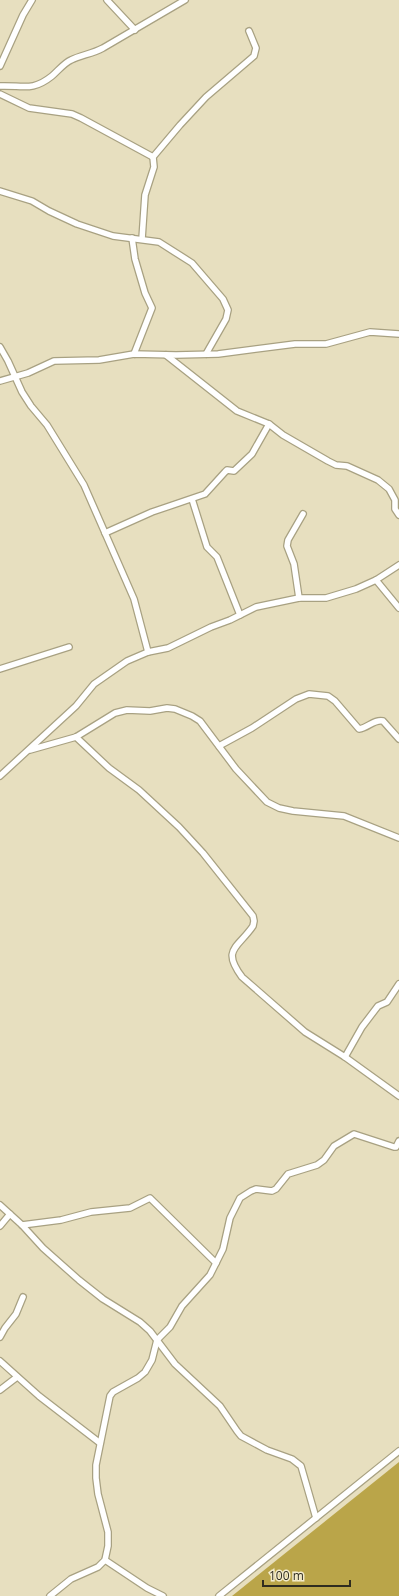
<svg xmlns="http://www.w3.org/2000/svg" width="399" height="1596" viewBox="0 0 399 1596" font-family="'Open Sans',sans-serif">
  <rect width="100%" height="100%" fill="#e7dfbf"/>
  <path fill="#baa549" d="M399 1462V1596H232Z"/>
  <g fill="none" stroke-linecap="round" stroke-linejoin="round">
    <g stroke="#a8a182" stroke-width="8">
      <g id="minor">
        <path d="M107 0 135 30"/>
        <path d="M0 66 23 15 32 0"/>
        <path d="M0 86C23 85 32 92 52 76 58 71 64 63 71 60 81 55 92 54 103 48L185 0"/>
        <path d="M0 94 29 108 72 114 81 118 153 157"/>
        <path d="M0 191 32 201 49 211 77 224 113 236 159 242 192 263 223 299 228 310 226 319 206 354"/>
        <path d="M132 238 135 259 145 293 152 308 134 354"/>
        <path d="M142 239 145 195 154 167 153 157 180 125 206 97 254 56 256 48 249 31"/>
        <path d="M0 347 8 361 22 392 31 406 47 425 84 485 134 599 148 652"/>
        <path d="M166 355 237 411 269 424 283 435 328 461 336 465 347 466 378 480 389 489 395 500V509L399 515"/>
        <path d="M0 381 28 373 54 361 99 360 134 354 176 355 218 354 295 344H326L370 332 399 334"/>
        <path d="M192 499 207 547 217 557 240 615"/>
        <path d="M105 533 152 512 205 494 225 472 227 470 234 471 252 454 269 424"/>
        <path d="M376 580 399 608"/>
        <path d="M299 598 294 564 287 546 288 540 303 514"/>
        <path d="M0 669 69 647"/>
        <path d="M76 737 109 768 139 790 179 827 203 853 253 916 254 921 253 926C238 948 221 949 242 977L305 1032 345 1057 399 1096"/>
        <path d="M219 746 252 728 296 699 309 694 328 696 335 701 359 729C368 728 374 719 383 721L399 739"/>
        <path d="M30 750 76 737 115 713 127 710 150 711 167 708 175 709 192 716 200 721 236 769 267 802 279 808 293 811 344 816 399 838"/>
        <path d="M0 776 76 706 94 684 127 661 148 652 168 648 211 627 230 620 256 607 299 598H326L356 589 376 580 399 565"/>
        <path d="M345 1057 362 1027 378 1006 387 1002 399 984"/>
        <path d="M0 1205 22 1225 43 1248 79 1280 103 1299 140 1322 150 1331 175 1364 220 1406 237 1431 241 1436 267 1450 292 1459 301 1466 316 1518"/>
        <path d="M22 1225 61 1220 91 1212 130 1208 150 1198 216 1263"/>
        <path d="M0 1226 10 1214"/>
        <path d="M0 1337 5 1328 16 1314 23 1297"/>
        <path d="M0 1361 39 1396 100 1443"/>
        <path d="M0 1390 17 1377"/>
        <path d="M105 1560 147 1588 163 1596"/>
        <path d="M50 1596 71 1579 98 1567 105 1560 108 1546V1532L98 1494 96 1478V1465L110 1396 113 1392 138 1378 145 1372 152 1360 157 1340 170 1327 182 1306 210 1275 223 1249 230 1218 240 1198 251 1191 256 1189 272 1191 276 1189 288 1174 317 1165 324 1160 334 1146 354 1134 394 1147H396L399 1141"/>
        <path d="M219 1596 399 1451"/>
      </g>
    </g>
    <use href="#minor" stroke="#fff" stroke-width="5.5"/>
  </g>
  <path d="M263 1580v6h87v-6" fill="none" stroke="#2f2c20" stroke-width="2"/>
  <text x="269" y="1580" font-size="12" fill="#2f2c20" stroke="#f4eccb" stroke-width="3" paint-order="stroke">100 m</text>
</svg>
